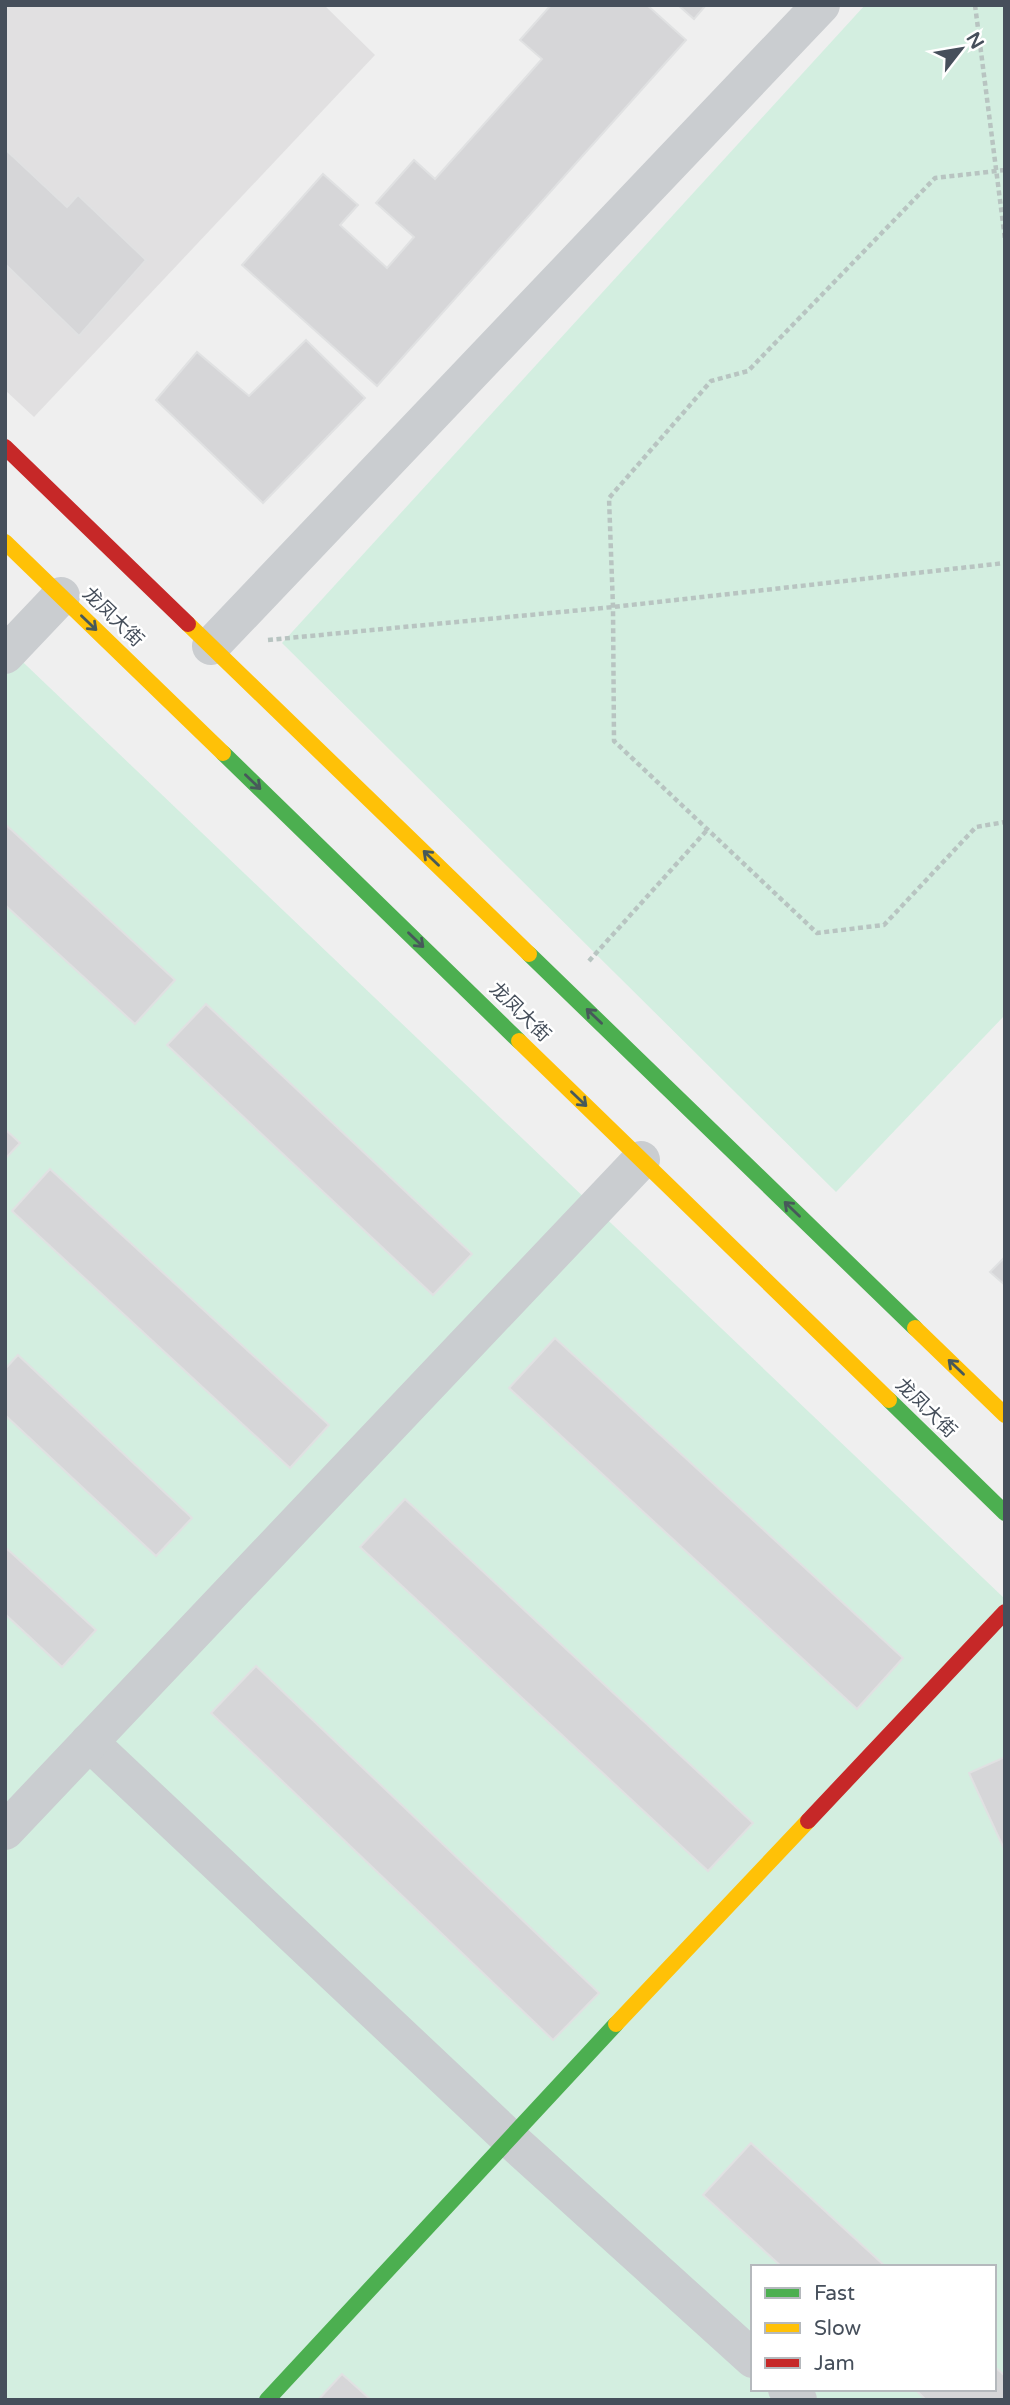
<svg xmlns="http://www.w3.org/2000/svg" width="1010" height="2405" viewBox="0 0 1010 2405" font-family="'Varela Round','Noto Sans SC',sans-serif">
  <rect width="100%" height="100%" fill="#efefef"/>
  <path fill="#e1e0e1" d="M5 5H324L375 55 34 417 5 390Z"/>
  <g fill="#d3eee0" fill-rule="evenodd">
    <path d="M865 5H1005V1015L836 1192 282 643Z"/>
    <path d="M5 645 1005 1599V2400H5ZM753 2267H994V2389H753Z"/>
  </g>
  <g fill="#d6d6d8" stroke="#e0e1e2" stroke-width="2">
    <path d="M551 5H647L686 40 377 386 242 265 323 174 358 205 340 225 387 268 414 237 376 203 414 160 435 179 542 59 520 40Z"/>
    <path d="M678 5H706L694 19Z"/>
    <path d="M5 149 67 207 78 195 146 260 79 336 5 264Z"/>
    <path d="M306 340 365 398 263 503 156 400 197 352 249 396Z"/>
    <path d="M5 824 175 980 135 1024 5 905Z"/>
    <path d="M206 1004 472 1254 433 1295 167 1045Z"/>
    <path d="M5 1129 20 1143 5 1159Z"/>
    <path d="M50 1169 329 1425 290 1468 12 1211Z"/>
    <path d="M1005 1257V1285L990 1272Z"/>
    <path d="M555 1338 903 1658 857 1709 509 1388Z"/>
    <path d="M18 1355 192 1518 156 1556 5 1415V1369Z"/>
    <path d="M405 1499 753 1823 708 1871 360 1547Z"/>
    <path d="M5 1547 96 1630 62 1667 5 1614Z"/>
    <path d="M256 1666 599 1993 553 2040 211 1713Z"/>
    <path d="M1005 1757V1851L969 1773Z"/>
    <path d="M751 2143 886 2267H782L703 2195Z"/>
    <path d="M994 2366 1005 2376V2400H926L915 2389H994Z"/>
    <path d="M342 2374 371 2400H318Z"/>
  </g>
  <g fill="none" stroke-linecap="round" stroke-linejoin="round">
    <g stroke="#b8c4c1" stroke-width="4.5" stroke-dasharray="5 3.5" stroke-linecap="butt">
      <path d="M975 5 1005 239"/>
      <path d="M1005 170 935 178 748 371 711 381 609 498 613 607 614 741 817 933 884 925 976 827 1005 822"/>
      <path d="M268 640 613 607 1005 563"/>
      <path d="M589 961 708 829"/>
    </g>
    <g stroke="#cacdd0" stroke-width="38">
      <path d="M211 646 821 5"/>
      <path d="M5 655 61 596"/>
      <path d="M89 1742 509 2138 753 2359"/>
      <path d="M5 1831 641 1160"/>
      <path d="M787 2389 798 2400"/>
    </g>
    <g stroke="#4caf50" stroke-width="16">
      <path d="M223 753 519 1041"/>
      <path d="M529 954 915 1328"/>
      <path d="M889 1400 1005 1513"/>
      <path d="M267 2400 616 2024"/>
    </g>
    <g stroke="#ffc107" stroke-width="16">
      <path d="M5 542 223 753"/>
      <path d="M188 624 529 954"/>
      <path d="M519 1041 889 1400"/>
      <path d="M915 1328 1005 1415"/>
      <path d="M616 2024 808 1821"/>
    </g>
    <g stroke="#c62828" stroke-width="16">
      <path d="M5 447 188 624"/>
      <path d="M808 1821 1005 1612"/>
    </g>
  </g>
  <defs><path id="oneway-shaft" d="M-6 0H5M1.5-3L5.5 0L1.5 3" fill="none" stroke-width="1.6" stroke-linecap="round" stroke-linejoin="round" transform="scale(1.75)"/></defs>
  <g stroke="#47595a">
    <use href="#oneway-shaft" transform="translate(89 623) rotate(44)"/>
    <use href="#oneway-shaft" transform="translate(253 782) rotate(44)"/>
    <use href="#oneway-shaft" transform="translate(431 858) rotate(-136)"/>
    <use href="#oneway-shaft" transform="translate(416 940) rotate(44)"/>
    <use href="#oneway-shaft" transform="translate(594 1016) rotate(-136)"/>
    <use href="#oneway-shaft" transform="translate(579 1099) rotate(44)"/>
    <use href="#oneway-shaft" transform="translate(792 1209) rotate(-136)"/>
    <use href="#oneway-shaft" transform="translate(956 1367) rotate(-136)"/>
  </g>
  <g text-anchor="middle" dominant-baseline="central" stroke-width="5" stroke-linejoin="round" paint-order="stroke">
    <g font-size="19" fill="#464f5b" stroke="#fff">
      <text transform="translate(113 617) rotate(44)">龙凤大街</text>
      <text transform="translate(520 1012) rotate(44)">龙凤大街</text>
      <text transform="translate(926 1408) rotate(44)">龙凤大街</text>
    </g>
  </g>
  <rect width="1010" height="2405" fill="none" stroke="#464f5b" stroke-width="14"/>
  <rect x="751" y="2265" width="245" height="126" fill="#ffffff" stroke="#b5b9bd" stroke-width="2"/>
  <rect x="765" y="2288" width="35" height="10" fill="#4caf50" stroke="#b5b9bd" stroke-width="2"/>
  <text x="814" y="2300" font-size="21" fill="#464f5b">Fast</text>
  <rect x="765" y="2323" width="35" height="10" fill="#ffc107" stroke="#b5b9bd" stroke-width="2"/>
  <text x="814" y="2335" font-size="21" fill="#464f5b">Slow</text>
  <rect x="765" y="2358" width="35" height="10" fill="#c62828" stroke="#b5b9bd" stroke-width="2"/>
  <text x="814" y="2370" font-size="21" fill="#464f5b">Jam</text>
  <g transform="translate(961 49) rotate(59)" stroke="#ffffff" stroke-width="5" paint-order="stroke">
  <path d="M0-5L12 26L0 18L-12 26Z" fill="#464f5b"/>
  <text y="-10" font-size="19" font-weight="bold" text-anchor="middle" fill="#464f5b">N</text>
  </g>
</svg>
